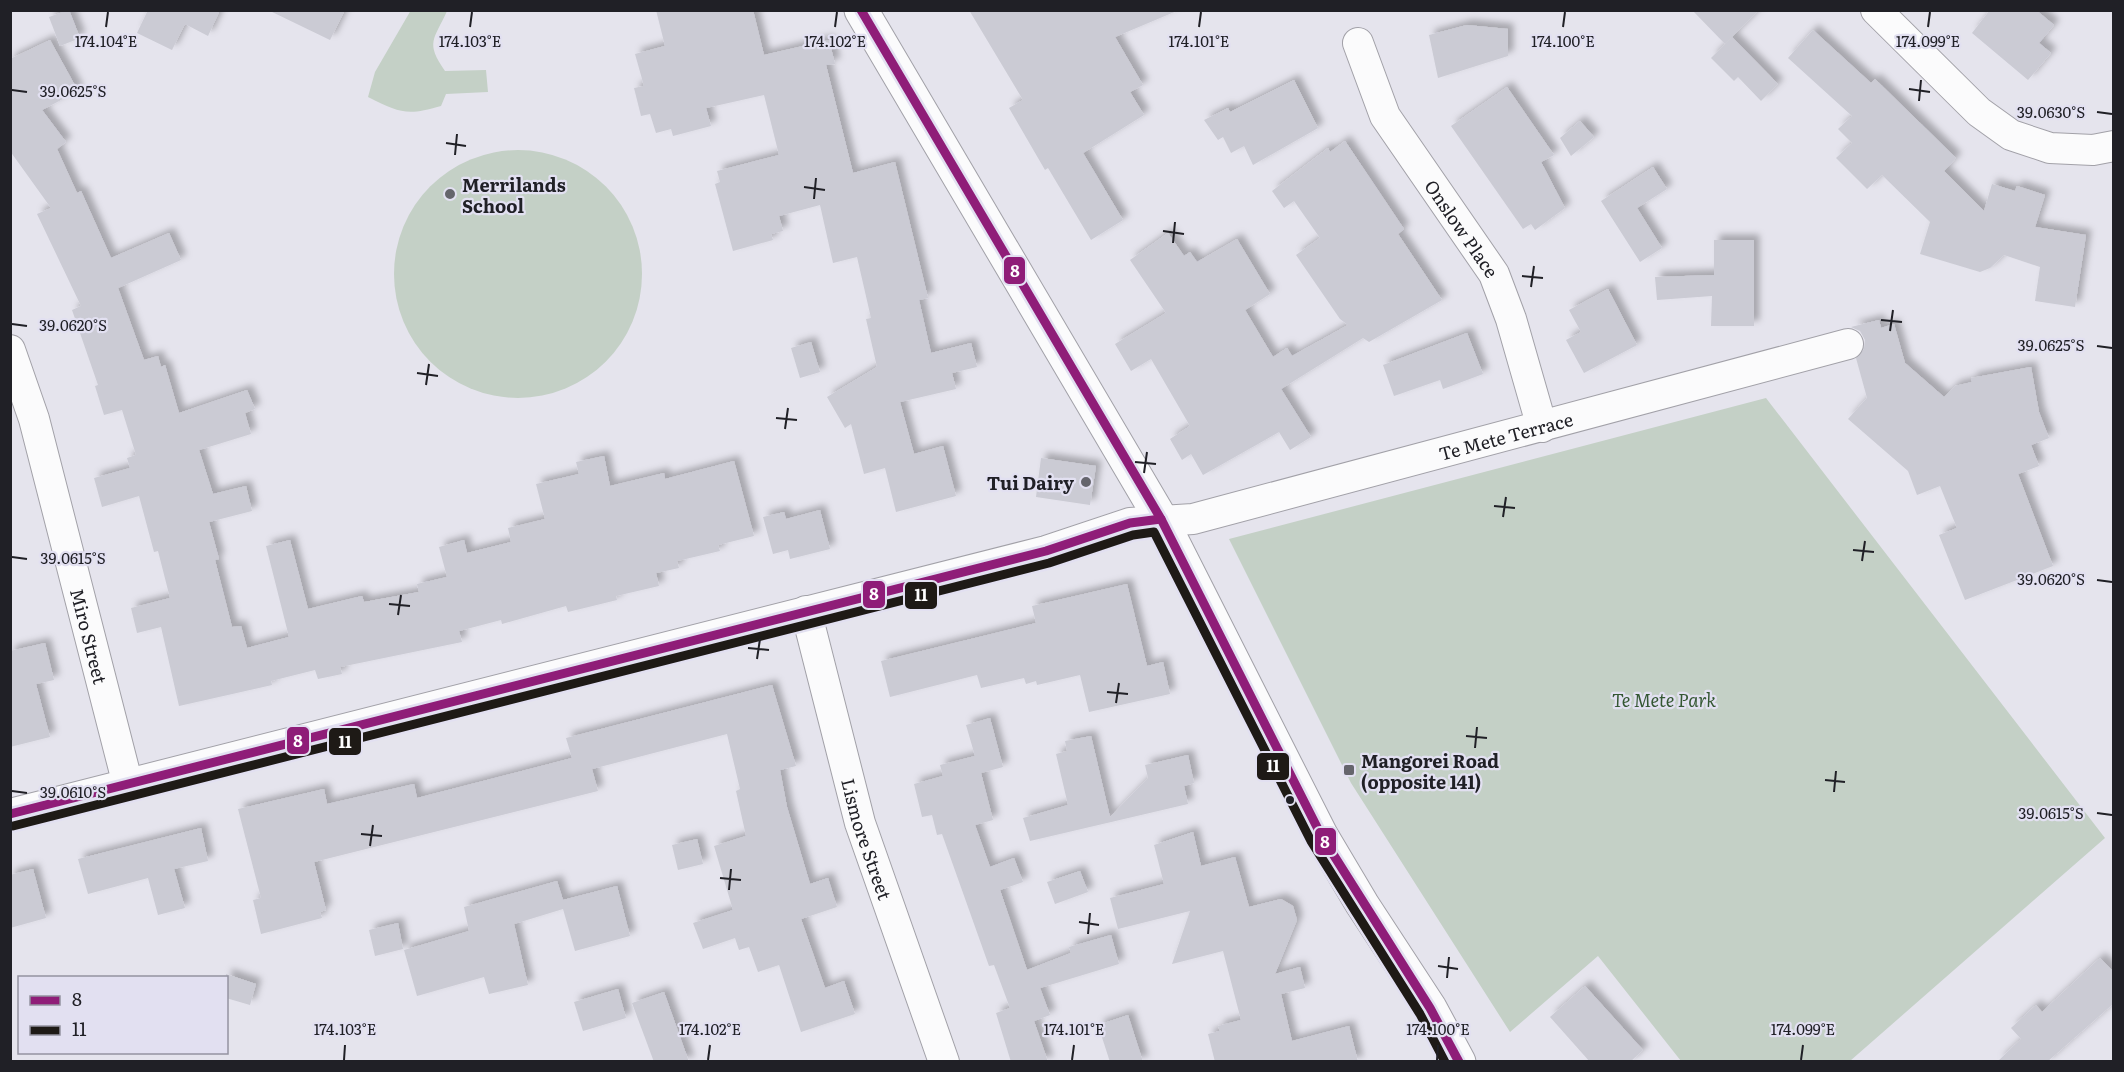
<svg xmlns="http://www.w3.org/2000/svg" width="2124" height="1072" viewBox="0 0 2124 1072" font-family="Literata,serif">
  <defs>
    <filter id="shadow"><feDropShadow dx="5.5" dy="-5.5" stdDeviation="3" flood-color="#0004"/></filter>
  </defs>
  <rect width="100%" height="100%" fill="#e5e4ed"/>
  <g fill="#c4d0c6">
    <path d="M411 10 447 11C434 40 425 42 445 71L486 70 488 92 446 94 441 106C407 116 400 113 368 97L375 72Z"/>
    <circle cx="518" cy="274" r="124"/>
    <path d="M1766 398 2105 838 1850 1061H1681L1598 956 1510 1032 1351 783 1229 539Z"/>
  </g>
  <g fill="#cbcbd4" filter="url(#shadow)">
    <path d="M69 10 80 38 60 46 49 17Z"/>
    <path d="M148 10H220L208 36 185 24 172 50 137 33Z"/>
    <path d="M268 10H345L330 40Z"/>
    <path d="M656 10H753L764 55 829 40 835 64 826 65 853 173 895 162 928 298 919 300 931 353 971 343 977 367 952 373 956 389 900 402 914 454 943 446 956 496 896 512 885 468 864 474 851 424 845 428 827 397 877 367 866 319 871 318 857 257 833 263 820 205 779 216 783 231 771 234 773 240 733 251 715 184 720 182 717 171 779 155 764 95 706 108 711 126 673 136 671 129 656 133 650 114 641 116 634 88 644 86 635 54 665 46Z"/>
    <path d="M969 10H1179L1115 37 1143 85 1130 92 1144 115 1083 153 1123 220 1091 240 1048 168 1045 170 1009 108 1023 100Z"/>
    <path d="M1692 10H1759L1725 44Z"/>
    <path d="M1990 10H2036L2054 25 2039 43 2051 53 2028 80 1972 33Z"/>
    <path d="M1467 25 1508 29V56L1438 78 1429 35Z"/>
    <path d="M1813 30 1871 83 1875 79 1956 158 1944 171 1984 211 1992 184 2015 191 2017 186 2045 195 2035 227 2086 235 2075 307 2035 301 2040 267 2004 255 1990 268 1980 272 1920 254 1930 222 1882 175 1867 189 1836 158 1852 143 1838 129 1852 116 1788 58Z"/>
    <path d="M1732 37 1778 84 1761 101 1738 77 1734 81 1711 58Z"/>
    <path d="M50 40 78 91 42 110 66 142 57 149 77 193 81 191 111 258 169 233 181 260 118 288 144 360 158 356 161 367 165 365 179 413 247 390 255 409 245 413 251 434 199 450 213 494 246 486 252 511 209 522 219 559 215 560 232 627 241 626 247 648 289 637 266 546 290 540 308 609 362 596 364 602 419 592 417 584 447 577 439 547 464 540 467 553 511 542 508 528 545 519 536 484 579 474 576 462 604 456 610 486 664 473 665 479 734 461 754 536 718 545 720 551 677 561 679 568 656 573 659 586 616 596 617 600 568 612 566 606 502 624 501 620 459 631 462 642 340 667 342 674 318 679 315 670 271 681 272 685 179 706 161 627 137 633 131 608 170 598 158 551 154 552 139 496 102 507 94 478 130 468 127 458 136 455 122 410 104 415 95 386 98 385 72 310 81 306 37 214 51 208 10 151V59Z"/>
    <path d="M1294 80 1318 128 1253 165 1244 146 1231 153 1223 137 1218 140 1204 120 1228 108 1230 112Z"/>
    <path d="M1507 87 1554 155 1541 162 1565 208 1535 230 1531 224 1523 229 1451 126Z"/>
    <path d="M1580 121 1594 137 1571 156 1560 138Z"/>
    <path d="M1345 141 1404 229 1398 234 1442 300 1369 342 1363 338 1281 389 1311 437 1290 450 1279 432 1203 475 1191 454 1182 460 1170 439 1190 426 1151 359 1131 371 1115 344 1166 313 1130 260 1168 233 1184 256 1190 252 1197 262 1237 239 1270 294 1245 310 1273 357 1287 348 1292 356 1348 325 1340 319 1296 255 1320 238 1294 201 1284 208 1272 191 1328 148 1330 152Z"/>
    <path d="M1653 167 1667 189 1637 208 1662 248 1640 262 1601 201Z"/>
    <path d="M1714 240H1754V326H1711L1712 296 1657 300 1655 277 1714 275Z"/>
    <path d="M1608 289 1637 345 1584 373 1566 340 1581 332 1569 310Z"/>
    <path d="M1879 320 1881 328 1894 324 1905 363 1944 397 1955 386 1972 382 1971 378 2031 367 2039 412 2049 438 2031 445 2039 466 2018 474 2053 566 1965 600 1939 535 1957 528 1940 486 1917 495 1908 471 1848 419 1867 398 1856 358 1864 349 1865 340 1860 331 1851 327Z"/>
    <path d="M1467 333 1483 374 1443 389 1440 380 1394 396 1383 365Z"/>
    <path d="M811 342 820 372 800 378 791 348Z"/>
    <path d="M1041 458 1096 466 1090 505 1036 497Z"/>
    <path d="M820 510 830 549 790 559 788 550 773 554 763 517 784 512 786 519Z"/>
    <path d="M1127 584 1147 666 1163 662 1170 694 1089 712 1080 675 1037 685 1036 681 1026 684 1024 678 981 688 977 675 890 697 881 661 1036 623 1032 606Z"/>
    <path d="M45 643 54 680 36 684 50 737 10 747V651Z"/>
    <path d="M772 685 796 766 780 770 787 807 810 884 828 878 837 907 801 919 825 988 844 981 855 1014 801 1032 779 965 758 972 749 947 739 950 735 938 703 949 693 923 733 910 714 846 746 836 736 791 740 789 727 734 592 769 598 791 314 862 326 910 320 912 322 918 261 934 253 900 261 898 238 809 324 789 327 804 414 784 417 798 572 758 566 738Z"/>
    <path d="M990 718 1003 767 981 773 993 820 975 825 990 867 1014 858 1023 882 1000 890 1027 970 1071 953 1069 947 1111 935 1119 964 1040 988 1050 1015 1034 1021 1048 1062H1011L996 1013 1010 1008 994 965 989 966 942 834 937 835 932 815 922 817 914 784 943 776 940 765 975 756 966 725Z"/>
    <path d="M1091 736 1110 817 1148 778 1145 765 1188 755 1194 783 1184 786 1188 804 1030 841 1023 818 1068 805 1056 754 1067 751 1065 741Z"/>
    <path d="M201 828 208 861 174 869 185 908 158 915 148 878 88 894 78 859Z"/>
    <path d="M1193 832 1201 866 1235 857 1249 907 1281 899 1293 906 1297 920 1275 974 1300 967 1305 988 1281 994 1292 1041 1349 1026 1358 1062H1215L1208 1034 1220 1031 1218 1026 1241 1020 1223 951 1172 964 1190 911 1118 929 1110 898 1164 884 1154 845Z"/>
    <path d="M697 839 703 864 678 870 672 845Z"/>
    <path d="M33 869 46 918 10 928V875Z"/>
    <path d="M1080 871 1088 892 1055 904 1047 882Z"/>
    <path d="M557 881 563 900 617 886 630 936 575 951 563 909 514 924 528 985 489 994 484 977 417 996 404 950 469 931 464 907Z"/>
    <path d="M398 923 403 949 375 956 369 930Z"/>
    <path d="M2100 958 2114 972V1003L2047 1062H1997L2021 1039 2011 1028 2036 1005 2042 1012Z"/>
    <path d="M226 974 256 984 250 1005 226 998Z"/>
    <path d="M1585 986 1643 1050 1630 1062H1590L1550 1017Z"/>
    <path d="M618 989 626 1018 583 1031 574 1002Z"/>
    <path d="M664 992 689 1062H654L632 1003Z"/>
    <path d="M1128 1015 1143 1062H1110L1098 1025Z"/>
  </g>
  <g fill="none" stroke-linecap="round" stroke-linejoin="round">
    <g stroke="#a2a1a8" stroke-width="32">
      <g id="street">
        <path d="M1876 10 1979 112 2011 135 2050 148 2093 150 2114 146"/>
        <path id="s1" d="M1358 43 1385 116 1494 274 1511 319 1542 427"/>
        <path id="s2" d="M10 350 34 419 128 785"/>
        <path id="s3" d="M806 611 860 823 944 1062"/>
        <path id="s4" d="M10 814 1046 551 1130 523 1193 519 1848 344"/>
      </g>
    </g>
    <g stroke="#a2a1a8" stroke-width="35">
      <path id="secondary" d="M861 10 1161 519 1321 835 1362 904 1430 1008 1459 1062"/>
    </g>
    <use href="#street" stroke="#fbfbfc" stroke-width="30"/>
    <use href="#secondary" stroke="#fbfbfc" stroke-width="33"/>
    <g stroke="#e2e0f1" stroke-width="14">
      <g id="bus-1">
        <path d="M861 10 1161 519 1321 835 1430 1008 1459 1062"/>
        <path d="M10 814 1046 551 1130 523 1161 519"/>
      </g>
    </g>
    <g stroke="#e2e0f1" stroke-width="14">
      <path id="bus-2" d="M13 826 1049 563 1133 535 1154 532 1311 841 1420 1014 1445 1062"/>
    </g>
    <use href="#bus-1" stroke="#8f1d78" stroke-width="9"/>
    <use href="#bus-2" stroke="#1e1a16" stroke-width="9"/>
  </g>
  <path fill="none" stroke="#202026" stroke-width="2" d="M106 27 108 12M470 27 472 12M835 27 837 12M1199 27 1201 12M1563 27 1565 12M1928 27 1930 12M1909 89 1930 92M12 90 27 92M1919 101 1921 80M2097 112 2112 114M446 143 466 146M455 155 457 134M804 187 825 190M814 199 816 178M1163 231 1184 234M1173 243 1175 222M1522 276 1543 278M1531 287 1534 266M1881 320 1902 322M12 324 27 326M1890 331 1893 310M2097 346 2112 348M417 373 438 376M426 385 429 364M776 418 797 420M785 429 788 408M1135 462 1156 464M1144 473 1147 452M1494 506 1515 508M1503 517 1506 497M1853 550 1874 552M12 557 27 559M1862 561 1865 541M2097 580 2112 582M389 604 410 606M398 615 401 595M748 648 769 650M757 659 760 639M1107 692 1128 694M1116 703 1119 683M1466 736 1487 738M1475 748 1477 727M1825 780 1845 782M12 791 27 793M1834 792 1836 771M2097 813 2112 815M361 834 382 836M370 846 373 825M720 878 741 880M729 890 731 869M1079 922 1099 925M1088 934 1090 913M1438 966 1458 969M1447 978 1449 957M344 1060 345 1045M708 1060 710 1045M1072 1060 1074 1045M1437 1060 1438 1045M1801 1060 1803 1045"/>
  <g fill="#65656c" stroke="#e2e0f1" stroke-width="2">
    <circle cx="450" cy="194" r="6"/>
    <circle cx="1086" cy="482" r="6"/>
    <rect x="1343" y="764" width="12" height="12" rx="3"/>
  </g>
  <circle fill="#202026" stroke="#e2e0f1" stroke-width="2" cx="1290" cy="800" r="5"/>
  <g text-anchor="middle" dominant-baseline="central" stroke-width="4.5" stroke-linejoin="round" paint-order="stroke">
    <g font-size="18" font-weight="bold" fill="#202026" stroke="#e2e0f1" text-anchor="start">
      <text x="462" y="184">Merrilands<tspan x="462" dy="21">School</tspan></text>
      <text x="1074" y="482" text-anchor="end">Tui Dairy</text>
      <text x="1361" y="760">Mangorei Road<tspan x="1361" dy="21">(opposite 141)</tspan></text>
    </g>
    <g font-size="18" fill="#202026" stroke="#e2e0f1">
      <text stroke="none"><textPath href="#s1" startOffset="214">Onslow Place</textPath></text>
      <text stroke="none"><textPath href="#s4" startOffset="1544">Te Mete Terrace</textPath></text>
      <text stroke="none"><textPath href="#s2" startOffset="297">Miro Street</textPath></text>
      <text stroke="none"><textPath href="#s3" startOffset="236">Lismore Street</textPath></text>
    </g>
    <g font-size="18" font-style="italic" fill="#345732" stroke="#e2e0f1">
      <text x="1664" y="699">Te Mete Park</text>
    </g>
  </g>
  <g font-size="15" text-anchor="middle" fill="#202026" stroke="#e2e0f1" stroke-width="4.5" stroke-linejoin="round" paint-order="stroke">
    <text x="106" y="47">174.104°E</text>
    <text x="470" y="47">174.103°E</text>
    <text x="835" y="47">174.102°E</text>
    <text x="1199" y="47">174.101°E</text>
    <text x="1563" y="47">174.100°E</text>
    <text x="1928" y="47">174.099°E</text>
    <text x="73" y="97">39.0625°S</text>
    <text x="2051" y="118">39.0630°S</text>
    <text x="73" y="331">39.0620°S</text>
    <text x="2051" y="351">39.0625°S</text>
    <text x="73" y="564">39.0615°S</text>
    <text x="2051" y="585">39.0620°S</text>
    <text x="73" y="798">39.0610°S</text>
    <text x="2051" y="819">39.0615°S</text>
    <text x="345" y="1035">174.103°E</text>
    <text x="710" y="1035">174.102°E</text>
    <text x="1074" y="1035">174.101°E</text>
    <text x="1438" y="1035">174.100°E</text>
    <text x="1803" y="1035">174.099°E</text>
  </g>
  <g stroke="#e2e0f1" stroke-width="2">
    <rect x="1003" y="256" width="23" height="29" rx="6" fill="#8f1d78"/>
    <rect x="862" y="580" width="24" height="29" rx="6" fill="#8f1d78"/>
    <rect x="904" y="581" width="34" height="29" rx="6" fill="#1e1a16"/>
    <rect x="286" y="726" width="24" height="29" rx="6" fill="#8f1d78"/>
    <rect x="328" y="727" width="34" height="29" rx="6" fill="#1e1a16"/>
    <rect x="1256" y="752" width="34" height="29" rx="6" fill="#1e1a16"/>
    <rect x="1314" y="827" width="23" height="29" rx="6" fill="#8f1d78"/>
  </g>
  <g font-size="16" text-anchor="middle" font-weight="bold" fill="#fff">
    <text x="1015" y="277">8</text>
    <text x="874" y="600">8</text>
    <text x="921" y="601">11</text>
    <text x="298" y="747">8</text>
    <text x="345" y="748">11</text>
    <text x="1273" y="772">11</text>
    <text x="1325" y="848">8</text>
  </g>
  <rect width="2124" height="1072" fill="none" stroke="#202026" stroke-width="24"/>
  <rect x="18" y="976" width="210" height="78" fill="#e2e0f1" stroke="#9493a0" stroke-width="1.5"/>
  <rect x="30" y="996" width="30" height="9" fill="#8f1d78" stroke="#9493a0" stroke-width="1.5"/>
  <text x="72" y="1006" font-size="18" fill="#202026">8</text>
  <rect x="30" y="1026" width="30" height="9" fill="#1e1a16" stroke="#9493a0" stroke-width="1.5"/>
  <text x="72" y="1036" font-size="18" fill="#202026">11</text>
</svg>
